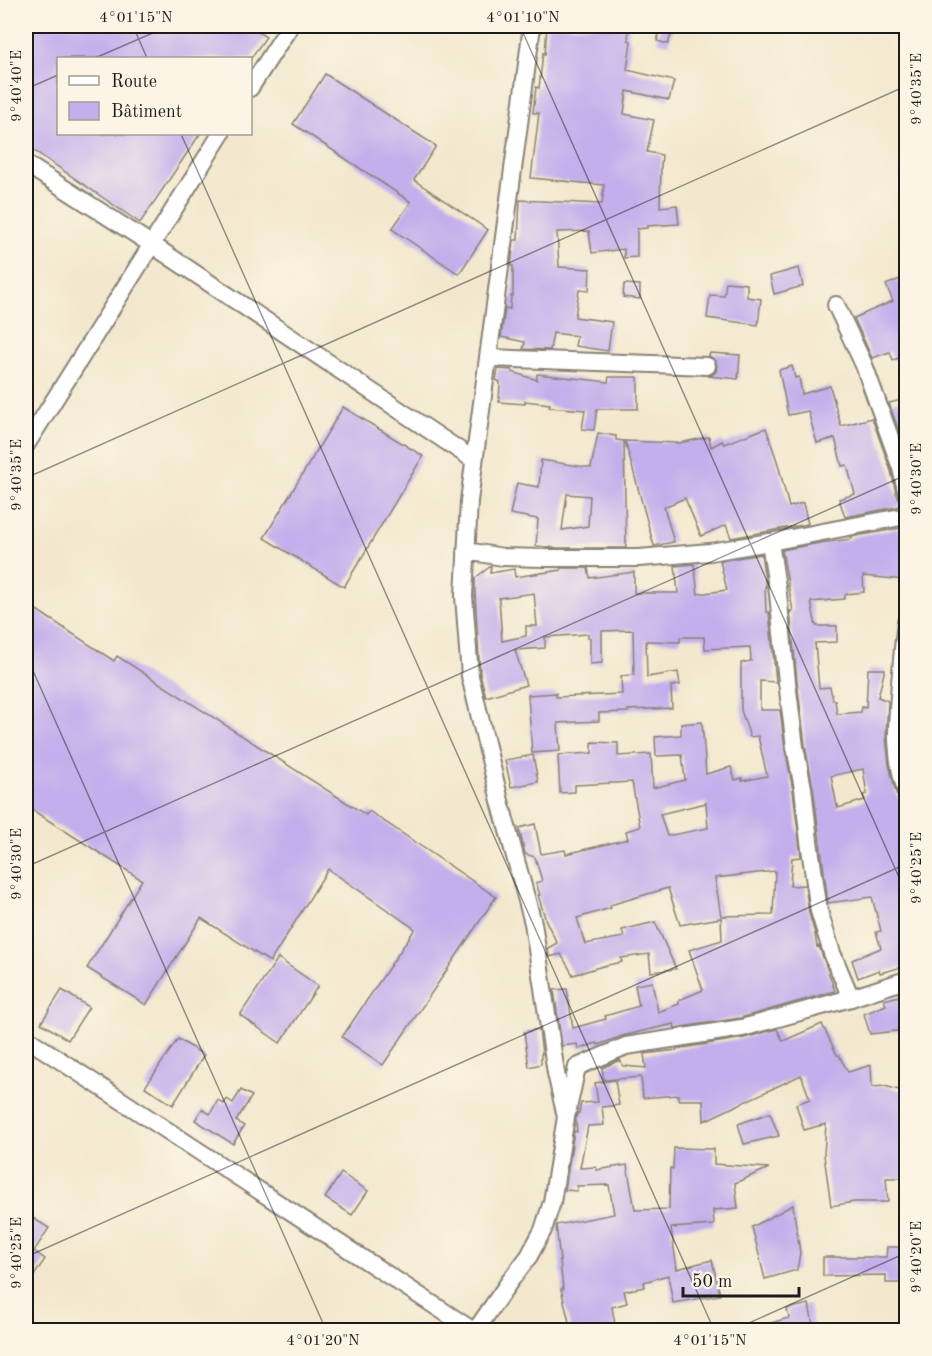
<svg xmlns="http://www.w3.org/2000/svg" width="932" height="1356" viewBox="0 0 932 1356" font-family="'Old Standard TT',serif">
  <rect width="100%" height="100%" fill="#fcf5e5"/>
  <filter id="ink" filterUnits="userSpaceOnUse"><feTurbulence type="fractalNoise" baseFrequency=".0167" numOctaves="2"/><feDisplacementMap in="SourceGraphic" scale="12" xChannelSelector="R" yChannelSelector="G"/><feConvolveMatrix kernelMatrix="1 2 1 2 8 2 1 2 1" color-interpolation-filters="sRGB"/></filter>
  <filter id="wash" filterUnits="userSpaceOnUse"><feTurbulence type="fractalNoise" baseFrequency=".008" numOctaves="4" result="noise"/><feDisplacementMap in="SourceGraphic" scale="24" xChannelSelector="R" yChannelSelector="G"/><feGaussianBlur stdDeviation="1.35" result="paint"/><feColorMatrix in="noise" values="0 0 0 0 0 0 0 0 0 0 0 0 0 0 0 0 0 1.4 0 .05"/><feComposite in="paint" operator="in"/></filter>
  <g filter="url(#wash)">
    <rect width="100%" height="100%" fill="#f3e8ce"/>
    <g id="blocks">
      <g fill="#c3afec" fill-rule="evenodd">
        <path d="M26 26H249L266 37 251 58H58V134H200L140 223 26 145Z"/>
        <path d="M547 26H629L628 40 631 41 627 70 674 81 669 100 627 91 624 114 654 120 647 152 662 155 661 166 660 207 677 205 679 224 647 226V228L637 229V257L624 258V249L592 253 589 231 557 232 559 267 590 269 589 291 579 290 575 317 612 322 608 351 575 346 577 336 553 333 550 350 523 349 525 342 501 337 505 308 510 309 511 296H513V266H511L514 240H518L520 200 602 204 604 185 531 178 539 113H533L536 87 539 88 543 53 545 54Z"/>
        <path d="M661 26H674L668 44 657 41Z"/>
        <path d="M325 74 436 146 414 180 488 230 459 274 392 229 411 202 293 124Z"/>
        <path d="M799 268 803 286 774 294 770 276Z"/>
        <path d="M900 279 906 294V343L902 345 905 356 893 360 890 352 872 358 854 318 893 301 886 285Z"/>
        <path d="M726 282 747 284V297L761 299 758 325 707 318 710 295 724 296Z"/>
        <path d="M624 284 640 285V299L623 297Z"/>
        <path d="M710 353 740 355 738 379 708 376 712 375 716 372 717 367 716 361 709 356Z"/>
        <path d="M792 366 795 378 799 377 802 394 830 386 841 426 872 418 891 471 896 493 899 498 906 500V504L896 507 845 517 839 499 855 494 847 465 842 466 835 438 817 443 808 411 788 415 779 370Z"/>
        <path d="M498 369 512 370V372L537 380V374L608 382 609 377H638V409H597L594 430 582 429 585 410 549 407 550 404 525 401V404L499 402 500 382 496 380Z"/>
        <path d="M906 399V452L889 403Z"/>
        <path d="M343 407 423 456 344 587 264 538Z"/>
        <path d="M766 428 778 464 789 507 803 503 808 524 731 538 726 525 701 536 685 498 664 507 674 542 654 546 625 441 679 443 709 437 711 447 722 441 724 444Z"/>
        <path d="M598 433 616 436V440L624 441 626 548H558L536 546 538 519 510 514 517 483 539 487 541 460 591 468ZM567 494 590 496 588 526 562 530Z"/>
        <path d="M901 528 906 535V580L863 576 864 592 846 594 844 599 811 602 816 626H837V642L815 643 819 688 830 687 833 700H835L837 714 861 712 862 707 866 708 868 669H885L878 697 888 701 886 737 889 764 896 793 898 797 903 800 906 821V856L902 857 905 886H906V966L880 973 879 970 858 978 852 960 881 948 876 932 881 931 872 897 828 903 813 787 805 745 797 681 790 611H793L782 550 820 543 852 539 851 537ZM863 769 867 794 863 795 865 800 838 808V805L837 806 831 776Z"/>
        <path d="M761 554 766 587H765L766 612H769L776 682 760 681V710H780L785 748 793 790 801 857 792 858 790 886 805 885 809 913 815 934 817 947 819 946 835 991 740 1018 675 1028 674 1024 652 1029 622 1036 598 1045 597 1043 578 1049 577 1044 562 1046 554 990 567 989 573 1028 606 1019 605 1016 639 1006 635 985 652 982 658 1012 679 1004V1000L703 990 689 950 722 940 721 918 680 925 668 888 610 905 611 908 577 918 585 944 624 937 622 930 655 922 676 969 651 972 649 954 621 958 622 962 603 966 573 975 561 954 549 957 548 948 557 943 546 921 538 895H540L536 883 542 881 535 857 525 854 519 828 535 824 541 854 565 850 566 854 628 839 626 831 640 827 632 782 575 785V792L560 793 558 755 592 753V742L618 743V756L651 754 653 788 685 780 682 755 656 756 655 737 681 735V724L702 722 706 774 731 767 735 780 742 778V781L767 776 758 736 750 737 741 710V663L751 661 750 647 705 649 704 637H680V642L646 641 647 677 678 672 680 685 671 686 672 708 628 710V712L599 713V721L558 723 560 751 532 753 528 695 556 693V697L622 694 621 676 634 675 633 630 602 631V663L590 664V638H588V634L545 637V648L515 650 526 685 486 697 480 674 475 593V578L491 566 490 573 514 569 515 577 561 570V568H588L590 578 634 572V593H678L675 566 694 564 698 594 727 590 720 561ZM534 593 537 626H526V636L502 641 499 598ZM706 803 708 828 667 836 660 814ZM775 871 773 915 721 916 715 878Z"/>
        <path d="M26 603 114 661 117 656 366 815 369 811 496 897 383 1065 342 1037 415 929 328 869 270 962 201 918 146 1005 87 968 142 880 26 806Z"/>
        <path d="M533 755 538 782 511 787 505 760Z"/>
        <path d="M278 958 318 986 280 1043 240 1015Z"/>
        <path d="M62 990 89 1007 68 1040 41 1023Z"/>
        <path d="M906 994 905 1030 870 1034 864 1014 886 1005 884 1000Z"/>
        <path d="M822 1024 837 1055H839L848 1072 871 1065 872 1087 885 1086 906 1092V1178H886L888 1202H854L831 1206 824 1155 826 1124 804 1130 796 1104 810 1099 801 1075 704 1121 703 1100H678V1095L643 1098 641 1077 604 1080 602 1068 620 1060 623 1066 646 1068 644 1054 677 1050V1049L744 1038 777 1029 783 1041Z"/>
        <path d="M539 1029 542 1054H541V1064L529 1067 524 1032Z"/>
        <path d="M178 1039 204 1055 173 1105 145 1087Z"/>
        <path d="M615 1080 619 1105 602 1107 604 1125 588 1126 580 1168 596 1167V1170L627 1165 635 1210 669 1209 670 1168 673 1169 674 1148 714 1149V1164L769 1168 735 1183 738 1208 713 1210 714 1225 671 1228 677 1269 712 1260 720 1295 673 1303 668 1275 644 1282 645 1287 624 1291 627 1303 612 1307 616 1330H571L561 1289H563L556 1225 614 1214 609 1185 577 1186V1191L565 1190 574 1131 577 1132 576 1123V1117L578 1113H579L581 1103 598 1102 595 1083Z"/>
        <path d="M241 1090 252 1096 236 1121 244 1126 233 1144 195 1120 202 1109 210 1114 218 1100 224 1104 227 1099 233 1103Z"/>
        <path d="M770 1113 779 1136 744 1144 738 1124Z"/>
        <path d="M341 1173 368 1191 352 1215 325 1198Z"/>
        <path d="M793 1205 800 1253 797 1270 765 1279 752 1227Z"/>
        <path d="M26 1214 49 1228 34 1251 45 1259 26 1288Z"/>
        <path d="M887 1247H906V1283H886V1275L823 1276V1257H886Z"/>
        <path d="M809 1304 814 1330H759V1326L789 1318 787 1309Z"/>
      </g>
    </g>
  </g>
  <g filter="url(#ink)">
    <use href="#blocks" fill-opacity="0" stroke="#888275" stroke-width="1.5"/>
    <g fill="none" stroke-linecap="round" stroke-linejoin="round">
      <g stroke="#888275" stroke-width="20">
        <g id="street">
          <path d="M250 88 290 26"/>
          <path d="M26 164 151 244 474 460"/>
          <path d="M836 305 864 365 901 468 906 490"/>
          <path d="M488 358 707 366"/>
          <path d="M26 445 221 134"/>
          <path d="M770 542 778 594 787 682 795 747 803 788 809 841 819 911 832 953 851 998"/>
          <path d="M466 551 503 557 545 558H639L710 552 770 542 906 516"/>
          <path d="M906 622C903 642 902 663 900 683 897 722 893 752 906 790"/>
          <path d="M26 1038 472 1330"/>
          <path d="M567 1113 577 1067 626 1046 742 1028 851 998 906 980"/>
          <path d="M476 1330 510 1281 529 1256 543 1230 552 1202 566 1117 556 1073 533 923 500 801 470 676 464 596 469 501 532 26"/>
        </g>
      </g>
      <use href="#street" stroke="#fff" stroke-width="16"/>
    </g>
  </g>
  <path fill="none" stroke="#1c1c1c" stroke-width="1.5" stroke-opacity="0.45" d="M133 26 147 58M520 26 906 893M95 58 169 26M26 89 58 75M181 134 714 1330M26 478 906 86M26 655 326 1330M26 867 906 475M26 1257 906 864M733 1330 906 1253"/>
  <rect width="932" height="1356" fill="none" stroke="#fcf5e5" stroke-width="66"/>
  <rect x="57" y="57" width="195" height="78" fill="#fcf5e5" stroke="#a29e95" stroke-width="1.5"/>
  <rect x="69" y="76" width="30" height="9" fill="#ffffff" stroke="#a29e95" stroke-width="1.5"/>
  <text x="111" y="87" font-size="18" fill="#1c1c1c">Route</text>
  <rect x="69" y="102" width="30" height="18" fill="#c3afec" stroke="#a29e95" stroke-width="1.5"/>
  <text x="111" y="117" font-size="18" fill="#1c1c1c">Bâtiment</text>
  <path d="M683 1287v9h116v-9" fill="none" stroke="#1c1c1c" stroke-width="3"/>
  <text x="692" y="1287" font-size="18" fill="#1c1c1c" stroke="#fcf5e5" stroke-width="4.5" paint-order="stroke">50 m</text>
  <rect x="33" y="33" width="866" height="1290" fill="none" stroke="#1c1c1c" stroke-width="2"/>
  <g font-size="15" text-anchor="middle" fill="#1c1c1c">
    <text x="136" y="22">4°01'15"N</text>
    <text x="523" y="22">4°01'10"N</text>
    <text transform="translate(16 86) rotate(-90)" y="5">9°40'40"E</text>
    <text transform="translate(916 89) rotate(-90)" y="5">9°40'35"E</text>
    <text transform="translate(16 475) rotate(-90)" y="5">9°40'35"E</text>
    <text transform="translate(916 479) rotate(-90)" y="5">9°40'30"E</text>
    <text transform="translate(16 864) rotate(-90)" y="5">9°40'30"E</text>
    <text transform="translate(916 868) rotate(-90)" y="5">9°40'25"E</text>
    <text transform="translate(16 1253) rotate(-90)" y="5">9°40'25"E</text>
    <text transform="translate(916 1257) rotate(-90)" y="5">9°40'20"E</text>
    <text x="323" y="1345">4°01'20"N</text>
    <text x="710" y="1345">4°01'15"N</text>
  </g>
</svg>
